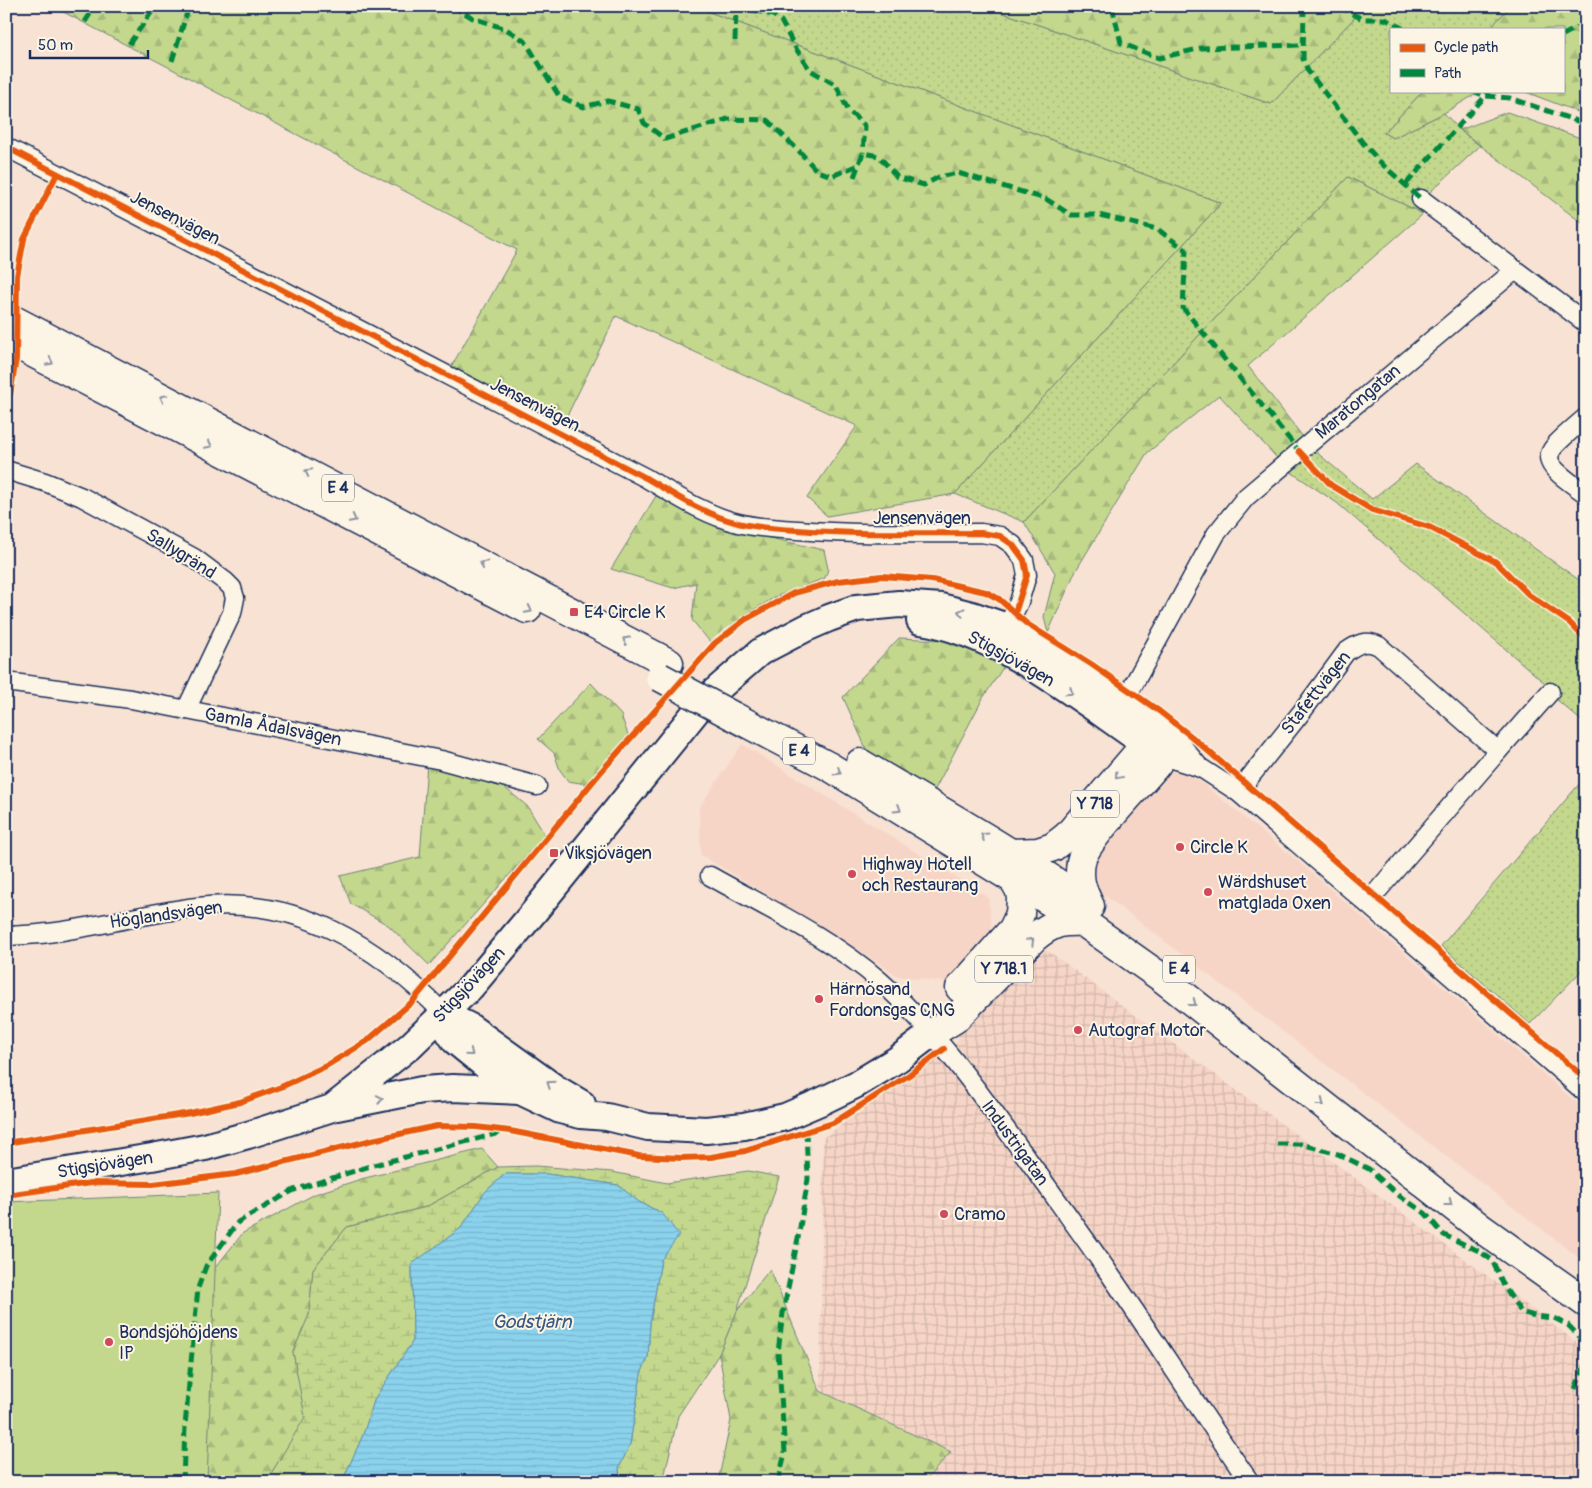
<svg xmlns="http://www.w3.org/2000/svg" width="1592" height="1488" viewBox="0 0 1592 1488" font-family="Pangolin,sans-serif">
  <defs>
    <pattern id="industrial-grid" width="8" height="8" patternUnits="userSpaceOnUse" patternTransform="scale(1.25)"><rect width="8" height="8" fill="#f6d5c6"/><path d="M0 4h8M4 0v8" fill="none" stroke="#d2b7ac"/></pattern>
    <pattern id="grass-dots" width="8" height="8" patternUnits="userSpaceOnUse" patternTransform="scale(1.25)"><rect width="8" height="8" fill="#c3d88d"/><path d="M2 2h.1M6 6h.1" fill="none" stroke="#a7ba7c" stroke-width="1.8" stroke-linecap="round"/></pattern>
    <pattern id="forest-firs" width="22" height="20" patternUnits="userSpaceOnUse" patternTransform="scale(1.25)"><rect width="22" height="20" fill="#c3d88d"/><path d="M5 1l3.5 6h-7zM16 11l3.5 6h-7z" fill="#a7ba7c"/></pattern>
    <pattern id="wetland-marsh" width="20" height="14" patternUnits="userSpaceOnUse" patternTransform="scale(1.25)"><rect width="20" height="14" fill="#c3d88d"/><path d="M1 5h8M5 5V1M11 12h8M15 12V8" fill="none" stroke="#a7ba7c"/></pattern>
    <pattern id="water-rules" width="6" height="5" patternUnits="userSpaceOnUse" patternTransform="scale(1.25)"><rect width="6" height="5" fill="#8bd2ec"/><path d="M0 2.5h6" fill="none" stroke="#77b5cd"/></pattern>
  </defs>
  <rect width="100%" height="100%" fill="#f8e2d3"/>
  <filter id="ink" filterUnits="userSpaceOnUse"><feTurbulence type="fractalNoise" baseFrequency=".02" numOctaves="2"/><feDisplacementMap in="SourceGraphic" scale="10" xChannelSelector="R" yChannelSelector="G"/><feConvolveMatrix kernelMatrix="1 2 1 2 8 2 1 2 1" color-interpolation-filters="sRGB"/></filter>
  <g filter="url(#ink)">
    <g fill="#f6d5c6">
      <path d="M742 744 988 897 993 940 953 983 898 976 837 936 701 855 699 808Z"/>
      <path d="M1167 771 1191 774 1300 863 1586 1111V1263L1099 891 1093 856Z"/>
    </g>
    <path fill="url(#industrial-grid)" d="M1047 950 1586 1349V1482H924L950 1452 820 1391 823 1138 957 1043 961 1022Z"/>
    <g fill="url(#grass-dots)" stroke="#6f8476">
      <path d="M693 6H983L1271 104 1366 6H1511L1489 29H1391V91H1423L1384 133 1393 138 1444 113 1460 130 1480 146 1429 193 1423 214 1348 177 1024 522 955 494 1221 203Z"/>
      <path d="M1315 451 1372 499 1416 464 1586 585V725L1556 699 1547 685 1337 503 1288 470Z"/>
      <path d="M1586 776V966L1530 1024 1441 946Z"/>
    </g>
    <g fill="url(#forest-firs)" stroke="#6f8476">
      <path d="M52 6H693L1221 203 955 494 827 516 807 498 857 426 616 316 562 426 450 369 517 250Z"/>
      <path d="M983 6H1366L1271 104Z"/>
      <path d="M1511 6H1586V115L1523 91H1563V29H1489Z"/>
      <path d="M1423 91H1481L1444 113 1393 138 1384 133Z"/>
      <path d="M1507 112 1586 140V226L1460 130Z"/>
      <path d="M1348 177 1423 214 1248 366 1303 437 1277 458 1219 395 1147 453 1075 572 1048 633 1044 617 1055 573 1024 522Z"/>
      <path d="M656 496 729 529 824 550 828 569 825 578 777 596 743 616 710 642 692 620 696 583 673 588 611 569Z"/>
      <path d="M899 638 943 640 1006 663 983 698 934 791 869 755 843 697Z"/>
      <path d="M591 683 621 715 628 735 586 784 568 781 560 770 554 753 538 739Z"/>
      <path d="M427 764 505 788 527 806 545 835 429 965 388 925 351 904 340 876 420 857Z"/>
      <path d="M482 1149 498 1167 426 1207 347 1227 313 1269 309 1316 293 1352 306 1417 266 1482H195L210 1274 243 1233 315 1194 361 1179Z"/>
      <path d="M770 1269 820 1391 951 1452 924 1482H718L731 1420 719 1354 737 1311Z"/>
    </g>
    <path fill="url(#wetland-marsh)" stroke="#6f8476" d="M536 1166 612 1172 667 1183 748 1171 779 1177 737 1311 719 1354 678 1416 663 1482H620L619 1468 630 1444 641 1374 648 1357 650 1323 661 1260 662 1213 639 1202 618 1185 547 1174H505L485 1192 461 1228 412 1264 413 1341 375 1398 363 1435 342 1482H266L305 1417 293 1352 309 1315 313 1269 347 1227 426 1207 498 1167Z"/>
    <path fill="#c3d88d" stroke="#6f8476" d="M218 1193 207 1482H6V1202Z"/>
    <path fill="url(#water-rules)" stroke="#5e91b3" d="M505 1174H547L618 1185 639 1202 662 1213 679 1235 661 1260 650 1323 648 1357 641 1374 630 1444 619 1468 620 1482H342L363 1435 375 1398 413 1341 412 1264 461 1228 485 1192Z"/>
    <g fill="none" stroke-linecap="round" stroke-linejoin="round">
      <g stroke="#1b2f5e" stroke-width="21">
        <g id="minor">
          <path d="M6 147 646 478C675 495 705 515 738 523 757 528 778 529 798 530 859 535 920 533 981 533L1000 536 1013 545 1024 560 1027 575 1019 602 1007 627"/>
          <path d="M1421 199 1586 323"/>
          <path d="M1586 417C1541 457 1533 457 1586 494"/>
          <path d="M6 470 45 482 82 497 194 558 226 582 232 588 235 598 232 613 186 710"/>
          <path d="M6 682 131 699 441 760 537 786"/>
          <path d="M1125 700 1216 534 1246 497 1514 271"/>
          <path d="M1167 733 1178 741 1200 768"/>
          <path d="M1154 750 1162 756 1201 768 1238 792 1586 1093"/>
          <path d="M1498 751 1550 692"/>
          <path d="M1238 792 1304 709 1346 652C1357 644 1366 639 1379 646L1498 751 1367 903"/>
          <path d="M710 876C767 908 829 937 879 980 938 1032 983 1098 1029 1161 1056 1199 1084 1237 1111 1276 1158 1344 1202 1414 1250 1482"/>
          <path d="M6 936C20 935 34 935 48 933 98 927 147 913 197 907 297 895 377 945 444 1014"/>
        </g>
      </g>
      <g stroke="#1b2f5e" stroke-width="30">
        <g id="secondary">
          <path d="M920 621C998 632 1082 701 1147 745"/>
          <path d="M444 1014 447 1029 455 1041 497 1075 520 1091 560 1110 581 1115 607 1117 648 1127 706 1130 744 1126 785 1117 820 1102 857 1084 898 1059 932 1033"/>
          <path d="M444 1014 470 1027 555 1088 582 1104"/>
          <path d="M337 1107 422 1090 453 1088 520 1091"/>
          <path d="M6 1181 152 1157 205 1147 248 1135 332 1108 410 1046 471 987 534 912 707 698 760 652 806 628 829 618 857 608 899 604 941 607 972 615 1007 627 1125 700 1167 733"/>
        </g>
      </g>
      <g stroke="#1b2f5e" stroke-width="31">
        <g id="trunk">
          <path d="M6 316 669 663"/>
          <path d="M6 339 527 609"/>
          <path d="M733 716 830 767 1083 922 1162 978 1482 1229 1586 1303"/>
          <path d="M860 763C937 809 1016 853 1089 905"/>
          <path d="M1011 853 1038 852 1053 847 1067 836 1137 754 1147 745 1167 733"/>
          <path d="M1090 906C1082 890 1078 880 1081 862 1085 839 1140 786 1157 764L1162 756 1167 733"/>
          <path d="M960 988 1013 929 1020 914 1021 899 1020 891 1013 878"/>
          <path d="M932 1033 955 1019 1035 937C1052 923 1061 921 1083 922"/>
        </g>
      </g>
      <use href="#minor" stroke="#fcf5e5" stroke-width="18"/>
      <use href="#secondary" stroke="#fcf5e5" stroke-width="26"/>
      <use href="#trunk" stroke="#fcf5e5" stroke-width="28"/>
      <g stroke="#1b2f5e" stroke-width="31" stroke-linecap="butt">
        <path id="trunk-bridge" d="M660 677 733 716"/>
      </g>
      <use href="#trunk-bridge" stroke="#fcf5e5" stroke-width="28"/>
      <g stroke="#00873e" stroke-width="5" stroke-dasharray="10 5" stroke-linecap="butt">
        <path d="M452 6 473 18 506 29 525 41 559 96 583 107 608 101 638 109 644 123 665 139 728 119 767 120 800 152 817 171 832 176 858 165"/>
        <path d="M738 6 773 15 781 21 795 47 810 70 836 85 848 110 865 126 863 153"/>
        <path d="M1112 6 1121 43 1159 58 1202 48 1303 45"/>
        <path d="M1304 6 1303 59 1308 71 1363 143 1383 165 1421 199"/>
        <path d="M1339 6 1362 19H1385L1404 29"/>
        <path d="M85 22 95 6"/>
        <path d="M1563 35 1586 23"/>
        <path d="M735 41 736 6"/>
        <path d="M129 44 156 6"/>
        <path d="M172 61 189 6"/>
        <path d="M1472 91 1486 96 1510 98 1586 124"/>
        <path d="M854 177 863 153 879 156 897 177 924 185 939 177 958 173 1046 199 1071 215H1099L1157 229 1186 250 1183 308 1299 451"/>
        <path d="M1406 184 1490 91"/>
        <path d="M1277 1144H1301L1320 1149 1338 1154 1369 1169 1398 1195 1425 1213 1444 1235 1479 1251 1492 1260 1505 1288 1521 1312 1535 1316 1554 1318 1568 1325 1582 1339 1586 1357"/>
        <path d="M1575 1389 1586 1362"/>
        <path d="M183 1482 185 1426 198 1288 206 1266 238 1222 294 1190 370 1166 500 1133"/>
        <path d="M778 1482 785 1453 778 1352 783 1313 799 1233 808 1179 806 1132"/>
      </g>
      <g stroke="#fcf5e5" stroke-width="9">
        <g id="cycleway">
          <path d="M6 147 646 478C675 495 705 515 738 523 757 528 778 529 798 530 859 535 920 533 981 533L1000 536 1013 545 1024 560 1027 575 1015 613"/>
          <path d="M6 404 10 395 16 359 17 276 24 239 57 174"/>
          <path d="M1299 451 1331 485 1372 510 1429 527 1496 562 1529 595 1570 623 1586 640"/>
          <path d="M6 1143 190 1113 240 1102 281 1087 326 1066 367 1041 412 1002 599 774 715 643 746 619 794 593 838 581 882 576 932 580 986 592 999 599 1027 624 1091 664 1159 711 1192 737 1586 1079"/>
          <path d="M6 1195 91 1183 153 1184 236 1174 372 1140 437 1126 476 1127 510 1131 639 1156 681 1158 711 1157 745 1151 833 1123 909 1075 944 1049"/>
        </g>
      </g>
      <use href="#cycleway" stroke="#e8590c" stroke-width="6"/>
    </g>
    <defs><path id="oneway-chevron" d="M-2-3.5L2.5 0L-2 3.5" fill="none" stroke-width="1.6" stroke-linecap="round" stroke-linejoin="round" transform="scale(1.25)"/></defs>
    <g stroke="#8c92a2">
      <use href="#oneway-chevron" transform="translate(50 362) rotate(27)"/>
      <use href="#oneway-chevron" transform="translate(163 398) rotate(-153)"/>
      <use href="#oneway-chevron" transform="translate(209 445) rotate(27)"/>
      <use href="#oneway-chevron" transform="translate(308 472) rotate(-153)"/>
      <use href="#oneway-chevron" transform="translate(353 519) rotate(27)"/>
      <use href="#oneway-chevron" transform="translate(483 564) rotate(-152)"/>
      <use href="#oneway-chevron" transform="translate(529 610) rotate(27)"/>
      <use href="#oneway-chevron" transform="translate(961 612) rotate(-167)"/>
      <use href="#oneway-chevron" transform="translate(626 640) rotate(-152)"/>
      <use href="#oneway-chevron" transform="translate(1070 692) rotate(34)"/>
      <use href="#oneway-chevron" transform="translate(838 772) rotate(31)"/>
      <use href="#oneway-chevron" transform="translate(1118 776) rotate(131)"/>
      <use href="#oneway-chevron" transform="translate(898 809) rotate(32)"/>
      <use href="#oneway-chevron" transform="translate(984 836) rotate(-148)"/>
      <use href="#oneway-chevron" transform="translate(1031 941) rotate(-45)"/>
      <use href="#oneway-chevron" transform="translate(1193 1003) rotate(38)"/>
      <use href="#oneway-chevron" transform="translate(470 1053) rotate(39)"/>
      <use href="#oneway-chevron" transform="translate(550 1084) rotate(-146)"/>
      <use href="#oneway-chevron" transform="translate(380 1099) rotate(-11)"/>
      <use href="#oneway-chevron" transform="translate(1321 1103) rotate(38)"/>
      <use href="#oneway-chevron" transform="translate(1449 1203) rotate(38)"/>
    </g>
  </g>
  <g fill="#d1495b" stroke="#fcf5e5" stroke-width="2">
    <rect x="569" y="607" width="10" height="10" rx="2.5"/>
    <circle cx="1180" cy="847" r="5"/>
    <rect x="549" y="848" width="10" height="10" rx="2.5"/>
    <circle cx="852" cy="874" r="5"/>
    <circle cx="1208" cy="892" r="5"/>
    <circle cx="819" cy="999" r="5"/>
    <circle cx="1078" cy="1030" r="5"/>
    <circle cx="944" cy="1214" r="5"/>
    <circle cx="109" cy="1342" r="5"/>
  </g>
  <g text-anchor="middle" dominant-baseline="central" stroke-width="4" stroke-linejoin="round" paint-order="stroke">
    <g fill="#fcf5e5" stroke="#5e6a86" stroke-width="1">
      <rect x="322" y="474.5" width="32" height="27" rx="4"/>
      <rect x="783" y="737.5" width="32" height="27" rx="4"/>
      <rect x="1071" y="790.5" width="48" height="27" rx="4"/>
      <rect x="975" y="955.5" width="58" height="27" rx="4"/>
      <rect x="1163" y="955.5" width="32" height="27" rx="4"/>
    </g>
    <g font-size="16" font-weight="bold" fill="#1b2f5e">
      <text x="338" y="488">E 4</text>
      <text x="799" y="751">E 4</text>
      <text x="1095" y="804">Y 718</text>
      <text x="1004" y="969">Y 718.1</text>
      <text x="1179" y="969">E 4</text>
    </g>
    <g font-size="18" fill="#1b2f5e" stroke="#fcf5e5">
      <text transform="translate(175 218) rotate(27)">Jensenvägen</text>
      <text transform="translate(1358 402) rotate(-40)">Maratongatan</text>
      <text transform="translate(535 405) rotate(27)">Jensenvägen</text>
      <text x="922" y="518">Jensenvägen</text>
      <text transform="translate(181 554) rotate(32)">Sallygränd</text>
      <text transform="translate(1011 659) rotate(29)">Stigsjövägen</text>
      <text transform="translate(1316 693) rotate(-52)">Stafettvägen</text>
      <text transform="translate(273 727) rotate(11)">Gamla Ådalsvägen</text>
      <text transform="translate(166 915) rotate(-8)">Höglandsvägen</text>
      <text transform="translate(469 985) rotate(-47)">Stigsjövägen</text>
      <text transform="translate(1015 1143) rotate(54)">Industrigatan</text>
      <text transform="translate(105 1165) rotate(-9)">Stigsjövägen</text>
    </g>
    <g font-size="18" fill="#1b2f5e" stroke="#fcf5e5" text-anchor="start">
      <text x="584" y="612">E4 Circle K</text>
      <text x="1190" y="847">Circle K</text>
      <text x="564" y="853">Viksjövägen</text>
      <text x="862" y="864">Highway Hotell<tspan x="862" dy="21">och Restaurang</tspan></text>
      <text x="1218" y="882">Wärdshuset<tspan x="1218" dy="21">matglada Oxen</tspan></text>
      <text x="829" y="989">Härnösand<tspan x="829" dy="21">Fordonsgas CNG</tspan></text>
      <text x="1088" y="1030">Autograf Motor</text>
      <text x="954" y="1214">Cramo</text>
      <text x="119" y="1332">Bondsjöhöjdens<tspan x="119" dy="21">IP</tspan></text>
    </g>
    <g font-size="19" font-style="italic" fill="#375882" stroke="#fcf5e5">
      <text x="532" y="1322">Godstjärn</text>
    </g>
  </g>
  <rect width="1592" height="1488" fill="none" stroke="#fcf5e5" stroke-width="25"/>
  <rect x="12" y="12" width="1567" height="1463" fill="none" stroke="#1b2f5e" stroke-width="2" filter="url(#ink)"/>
  <rect x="1390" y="28" width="175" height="65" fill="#fcf5e5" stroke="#a2a6af"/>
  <rect x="1400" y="44" width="25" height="8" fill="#e8590c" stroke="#a2a6af"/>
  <text x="1434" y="52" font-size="15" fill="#1b2f5e">Cycle path</text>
  <rect x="1400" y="69" width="25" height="8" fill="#00873e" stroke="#a2a6af"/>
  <text x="1434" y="78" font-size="15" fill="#1b2f5e">Path</text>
  <path d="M30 50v8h118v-8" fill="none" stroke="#1b2f5e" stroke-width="2.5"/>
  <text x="38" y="50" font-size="15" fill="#1b2f5e" stroke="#fcf5e5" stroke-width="4" paint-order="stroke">50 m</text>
</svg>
